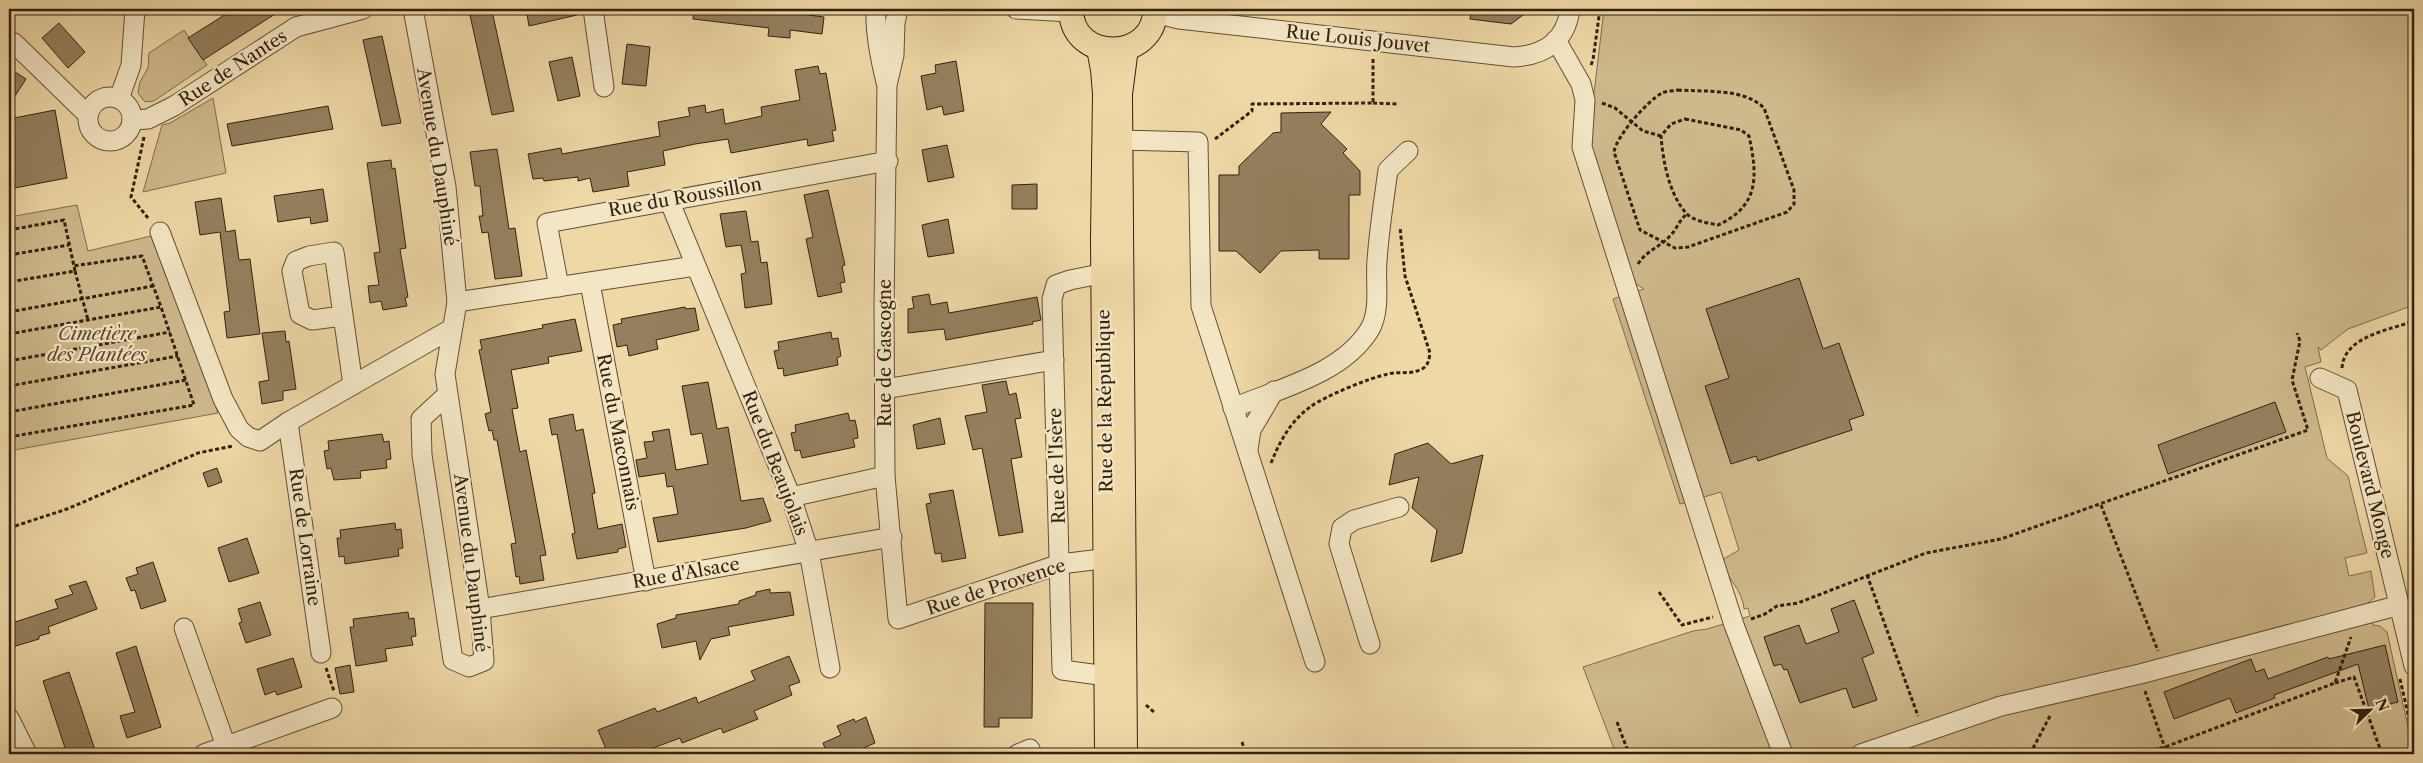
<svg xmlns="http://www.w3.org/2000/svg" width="2423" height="763" viewBox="0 0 2423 763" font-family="'Libre Caslon Text',serif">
  <rect width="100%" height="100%" fill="#eed8a6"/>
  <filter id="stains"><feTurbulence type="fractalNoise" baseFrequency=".004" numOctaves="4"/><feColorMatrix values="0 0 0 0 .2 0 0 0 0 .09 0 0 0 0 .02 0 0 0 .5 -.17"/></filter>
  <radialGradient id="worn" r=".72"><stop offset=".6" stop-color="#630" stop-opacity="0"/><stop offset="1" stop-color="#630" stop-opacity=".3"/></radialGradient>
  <g fill="#ceb98c" stroke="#806d4e">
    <path d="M1604 9H2411L2412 13H2414V305L2348 329 2321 350 2318 347 2321 362 2305 367 2327 458 2348 476 2367 553 2345 558 2349 576 2371 571 2375 597 2368 603 2373 625 2380 626 2387 632 2414 754H1616L1583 667 1693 631 1707 629 1750 616 1748 608 1744 609C1743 591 1727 577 1720 561L1739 550 1721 492 1680 504 1613 299 1644 289 1636 284 1634 277 1631 278 1588 144Z"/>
    <path d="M184 30 207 65 154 101 145 102 138 93 140 82 148 68 149 53Z"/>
    <path d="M213 98 226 173 143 192 162 125 170 123Z"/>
    <path d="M77 205 88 251 151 236 218 413 9 451V217Z"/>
  </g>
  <g fill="#94805e" stroke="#33210f">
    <path d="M234 9H283L203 60 188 38Z"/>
    <path d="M526 9H576L577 15 529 26Z"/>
    <path d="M694 9H762L824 17 822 34 790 30V38L768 36 769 28 693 19Z"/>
    <path d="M1471 9H1531L1511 24 1470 19Z"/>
    <path d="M492 11 514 111 492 115 470 15Z"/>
    <path d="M59 23 85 52 68 68 42 38Z"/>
    <path d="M382 36 401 123 382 126 363 40Z"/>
    <path d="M627 44 650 47 646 86 622 84Z"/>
    <path d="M572 57 580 96 558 101 549 62Z"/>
    <path d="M956 61 964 111 944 115 942 106 927 110 921 76 936 73 935 65Z"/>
    <path d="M818 66 820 74 826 73 836 130 832 131 834 141 808 146 807 139 731 153 728 139 695 144 663 151 665 165 627 172 629 186 593 192 590 178 578 181V177L544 181 543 178 533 179 528 154 561 148 562 154 660 136 658 122 690 116 688 108 705 105 706 113 723 109 725 124 762 116 761 107 800 100 795 70Z"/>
    <path d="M9 68 26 79 9 105Z"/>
    <path d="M328 106 333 129 232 146 227 124Z"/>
    <path d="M55 110 67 178 9 189V119Z"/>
    <path d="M1331 112 1321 124 1347 149 1343 153 1360 171V195H1349V259H1319V250L1281 251 1260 273 1236 251H1219V175H1239V166L1273 133 1281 132V113Z"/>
    <path d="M947 145 954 177 928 182 922 150Z"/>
    <path d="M497 149 509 229 515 228 522 276 495 279 488 232 482 233 479 216H483L480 186H475L470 152Z"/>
    <path d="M391 160 392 169 395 168 406 248 400 249 408 297 405 298 407 306 383 310 381 301 370 303 368 286 379 285 374 253 380 252 367 163Z"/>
    <path d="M1037 184V209H1012V185Z"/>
    <path d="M323 189 328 221 311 224 310 217 278 222 274 196Z"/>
    <path d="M828 190 845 265 842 266 845 282 840 283 842 292 818 297 806 239 813 237 804 195Z"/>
    <path d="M221 198 226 232 235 230 239 260 250 259 260 334 227 338 224 312 230 311 220 232 200 235 195 202Z"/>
    <path d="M746 211 751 242 758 241 761 263 767 262 772 304 745 308 741 274 746 273 741 245 726 247 720 214Z"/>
    <path d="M948 219 954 253 928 257 922 225Z"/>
    <path d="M1799 278 1823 349 1839 343 1864 415 1849 420 1852 430 1758 461 1756 456 1731 464 1705 386 1729 378 1706 309Z"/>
    <path d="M929 294 931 305 947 302 949 313 1037 297 1041 320 1032 322 1033 324 946 340 944 329 908 333V309L914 308 912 297Z"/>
    <path d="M685 307 686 309 695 308 699 330 656 340 658 349 629 356 627 345 617 347 613 325 622 323 621 319Z"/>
    <path d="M575 319 582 351 548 357 549 363 511 370 518 408 512 409 520 452 526 450 546 555 540 556 544 580 520 584 519 576 516 577 511 544 516 543 497 440H494L492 430 489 431 485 414 491 412 479 350 482 349 480 340 543 328 542 325Z"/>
    <path d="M285 331 286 342 289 341 296 389 283 391V400L262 404 259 382 269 380 262 333Z"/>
    <path d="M831 332 832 339 838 338 841 356 837 358 838 365 784 376 783 368 778 369 774 351 779 350 778 342Z"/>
    <path d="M1006 381 1009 395 1016 393 1021 418 1015 419 1022 457 1011 459 1023 532 999 536 982 448 973 450 965 416 987 412 982 385Z"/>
    <path d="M708 382 717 429 728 427 741 501 763 498 771 521 746 528 658 542 653 518 678 514 673 486 667 487 665 473 639 477 636 460 647 458 644 442 654 441 652 432 669 429 676 470 708 464 702 433 691 435 682 386Z"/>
    <path d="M2275 402 2286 432 2168 474 2158 445Z"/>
    <path d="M848 413 850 421 855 420 857 429 858 438 853 439 855 447 802 458 800 450 795 451 791 433 796 432 795 425Z"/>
    <path d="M573 414 576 431 583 429 595 493 592 494 598 529 622 524 626 547 618 549V552L577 559 572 534 575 533 557 434 552 435 549 419Z"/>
    <path d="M940 418 945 444 917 449 913 425Z"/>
    <path d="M382 434 384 442 389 441 391 459 386 460 387 468 360 471 361 478 334 480 331 468 327 469 324 451 329 450 328 441Z"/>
    <path d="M1428 443 1451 464 1483 455 1462 553 1431 562 1437 530 1412 508 1419 477 1389 485 1395 454Z"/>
    <path d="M217 468 222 482 208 487 203 473Z"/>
    <path d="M953 490 966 558 942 562 941 553 935 554 926 504 931 503 929 494Z"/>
    <path d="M395 523 396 530 401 529 403 548 398 549 399 556 345 564 344 556 339 557 337 538H341L340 530Z"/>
    <path d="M247 538 259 573 229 582 218 548Z"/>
    <path d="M153 562 166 601 141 609 135 590 131 591 126 578 138 574 136 568Z"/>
    <path d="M86 581 97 609 48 627 50 633 39 636V639L9 648V624L58 608 55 600 73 594 69 586Z"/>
    <path d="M770 589V593L790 592 794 615 728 627 730 635 711 639 700 660 696 641 662 648 657 624 676 618V615L739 604V601L756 595V592Z"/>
    <path d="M1854 600 1874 653 1862 658 1877 700 1853 708 1846 688 1800 703 1787 669 1784 670 1781 664 1774 666 1764 637 1799 625 1806 644 1839 632 1831 609Z"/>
    <path d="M260 602 271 635 246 643 239 623 242 622 238 609Z"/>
    <path d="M985 603H1033L1032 718H999V727H984Z"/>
    <path d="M408 612 409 619 414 618 416 636 411 637 413 645 385 649 387 661 356 666 350 627H354L353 619Z"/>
    <path d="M2385 645 2398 702 2369 709 2358 664 2274 695 2275 698 2236 713 2230 698 2174 719 2164 692 2251 659 2256 672 2264 669 2268 679 2328 657 2329 659Z"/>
    <path d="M136 646 161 727 127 738 120 716 135 712 116 653Z"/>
    <path d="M789 656 800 682 789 686 792 695 754 711 758 719 723 733 721 728 682 743 680 738 637 754H608L598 730 655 708 657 712 696 697 698 703 755 680 751 671Z"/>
    <path d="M293 658 302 687 277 695 275 691 265 695 257 669Z"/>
    <path d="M350 665 354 692 340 694 335 668Z"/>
    <path d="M69 672 95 750 81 754H67L43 681Z"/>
    <path d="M866 717 875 743 857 751 858 754H827L823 743 841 735 837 726 854 719 855 722Z"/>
  </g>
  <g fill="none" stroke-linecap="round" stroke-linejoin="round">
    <g stroke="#624f35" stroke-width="21">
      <g id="minor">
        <path d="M413 9 446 187 457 302 445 374 480 609 484 661 469 667 453 660 422 455 421 419 448 394"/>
        <path d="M593 9 604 87"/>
        <path d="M876 9C875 33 880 58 886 82"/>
        <path d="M898 9 895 23 894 55 887 85 884 307 885 476 898 619 1060 564 1118 557"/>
        <path d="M1016 9 1071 12"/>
        <path d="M1155 13 1179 19 1514 57C1545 55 1566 41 1570 9"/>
        <path d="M1556 40 1581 84 1585 100 1582 147 1734 625 1783 754"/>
        <path d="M9 41 14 43 88 115"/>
        <circle cx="110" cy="119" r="22"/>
        <path d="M119 99 131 65 135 9"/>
        <path d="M132 120 148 119 174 106 296 27 363 9"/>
        <path d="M1121 140 1198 142 1201 306 1315 662"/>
        <path d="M669 200 791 497 809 552 830 668"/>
        <path d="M160 232 223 399 239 429 248 437 260 441 288 422 451 329"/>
        <path d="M590 283 646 581"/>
        <path d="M559 287 547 223 888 161"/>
        <path d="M457 302 695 266"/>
        <path d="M342 316 312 320 300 314 292 271 296 261 309 256 334 252 353 385"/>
        <path d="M2320 378 2347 390 2414 666"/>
        <path d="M885 389 1054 360"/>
        <path d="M1233 408C1278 389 1343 374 1370 329 1381 310 1375 282 1377 261 1379 230 1384 200 1388 170L1408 151"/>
        <path d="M288 422 321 653"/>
        <path d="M1248 450 1251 430 1274 391"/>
        <path d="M791 497 885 476"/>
        <path d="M480 609 892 537"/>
        <path d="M184 628 226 746"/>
        <path d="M1370 644 1339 544 1342 528 1354 520 1399 507"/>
        <path d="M1107 676 1062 670 1052 299 1056 285 1070 280 1115 271"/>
        <path d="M9 718 27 754"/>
        <path d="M204 754 332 708"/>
        <path d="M1018 754 1030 749"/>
        <path d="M1861 754 2001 706 2140 674 2400 605"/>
      </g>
    </g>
    <g stroke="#33210f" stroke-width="26">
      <g id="major">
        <path d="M1071 9C1071 64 1156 62 1155 9"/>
        <path d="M1099 48 1103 70 1105 94 1103 238 1107 754"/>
        <path d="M1125 754 1120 94 1126 48"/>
      </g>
    </g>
    <g stroke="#33210f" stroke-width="3" stroke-dasharray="4 2.5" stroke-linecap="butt">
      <path d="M1591 65 1593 60 1600 9"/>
      <path d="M1678 90C1705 92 1744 88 1764 108L1794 190V204L1787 212 1688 247 1675 248 1640 230 1614 152C1616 137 1647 101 1662 93 1666 91 1673 91 1678 90Z"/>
      <path d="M1373 103 1399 104"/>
      <path d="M1602 103 1615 108 1643 131 1661 136"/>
      <path d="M1685 119 1741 130 1749 136C1758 177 1759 206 1718 225 1708 223 1693 221 1686 213 1669 194 1663 161 1661 136L1671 124Z"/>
      <path d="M144 137 131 197 148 218"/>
      <path d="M1215 139 1252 111V104L1373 103V58"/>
      <path d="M9 230 64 220 75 271 9 282"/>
      <path d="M9 255 69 245"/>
      <path d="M1638 264C1647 250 1659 248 1670 236 1677 229 1679 220 1687 214"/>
      <path d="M75 271 88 320"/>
      <path d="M9 312 153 286"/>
      <path d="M9 334 161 307 142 256 73 266"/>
      <path d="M9 361 170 332"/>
      <path d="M2342 368C2344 336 2390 330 2414 321"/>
      <path d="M9 386 178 356"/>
      <path d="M9 412 186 380"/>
      <path d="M9 437 194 405 161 307"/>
      <path d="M1271 463C1280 441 1290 422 1310 407 1325 396 1369 378 1388 374 1400 371 1410 375 1422 369 1428 366 1429 360 1430 353L1405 276 1400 227"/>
      <path d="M2101 505 2158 651"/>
      <path d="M9 528 67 509 198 453 233 446"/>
      <path d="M1867 575 1918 716"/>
      <path d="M1659 592 1682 625 1713 617"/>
      <path d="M1751 619 1765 614 1777 606 1798 603 1926 553 2001 539 2308 430 2292 380 2300 341 2297 333"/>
      <path d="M326 668 334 691"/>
      <path d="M2400 679 2414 740"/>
      <path d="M2335 683 2354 677 2382 754"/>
      <path d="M2145 691 2167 754"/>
      <path d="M1146 705 1155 713"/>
      <path d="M1617 722 1629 754"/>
      <path d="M1242 742 1246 754"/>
      <path d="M1212 752 1213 754"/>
      <path d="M2030 754 2051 714"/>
      <path d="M2134 754 2165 747 2335 683 2351 637"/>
    </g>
    <use href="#minor" stroke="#f4e6c5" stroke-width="19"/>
    <use href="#major" stroke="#eed8a6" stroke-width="24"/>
  </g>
  <g text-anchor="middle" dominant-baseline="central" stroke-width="4.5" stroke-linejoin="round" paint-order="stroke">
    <g font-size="18" fill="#33210f" stroke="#f4e6c5">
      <text transform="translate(1358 39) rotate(6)">Rue Louis Jouvet</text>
      <text transform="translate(233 68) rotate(-33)">Rue de Nantes</text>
      <text transform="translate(437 157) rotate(81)">Avenue du Dauphiné</text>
      <text transform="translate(685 197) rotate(-10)">Rue du Roussillon</text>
      <text transform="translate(885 353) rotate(-90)">Rue de Gascogne</text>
      <text transform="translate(1105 401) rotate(-91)">Rue de la République</text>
      <text transform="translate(618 432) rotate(79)">Rue du Maconnais</text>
      <text transform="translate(775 463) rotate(69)">Rue du Beaujolais</text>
      <text transform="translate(1057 466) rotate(-92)">Rue de l'Isère</text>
      <text transform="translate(2370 485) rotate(76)">Boulevard Monge</text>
      <text transform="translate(305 537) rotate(82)">Rue de Lorraine</text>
      <text transform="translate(471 563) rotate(83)">Avenue du Dauphiné</text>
      <text transform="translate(686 573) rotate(-10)">Rue d'Alsace</text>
      <text transform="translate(996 587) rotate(-18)">Rue de Provence</text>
    </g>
    <g font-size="18" font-style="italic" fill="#5a472e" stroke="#f4e6c5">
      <text x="97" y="334">Cimetière<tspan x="97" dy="21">des Plantées</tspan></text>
    </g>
  </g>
  <rect width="2423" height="763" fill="none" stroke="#eed8a6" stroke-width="30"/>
  <rect x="10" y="10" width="2403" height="743" fill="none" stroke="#33210f" stroke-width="2.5"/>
  <rect x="15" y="15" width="2393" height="733" fill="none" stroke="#33210f"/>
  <g transform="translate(2370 710) rotate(67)" stroke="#f4e6c5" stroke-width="4" paint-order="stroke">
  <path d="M0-4L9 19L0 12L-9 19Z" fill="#33210f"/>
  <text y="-8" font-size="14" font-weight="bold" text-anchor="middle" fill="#33210f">N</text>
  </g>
  <rect width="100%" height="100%" filter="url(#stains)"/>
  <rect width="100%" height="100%" fill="url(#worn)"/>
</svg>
